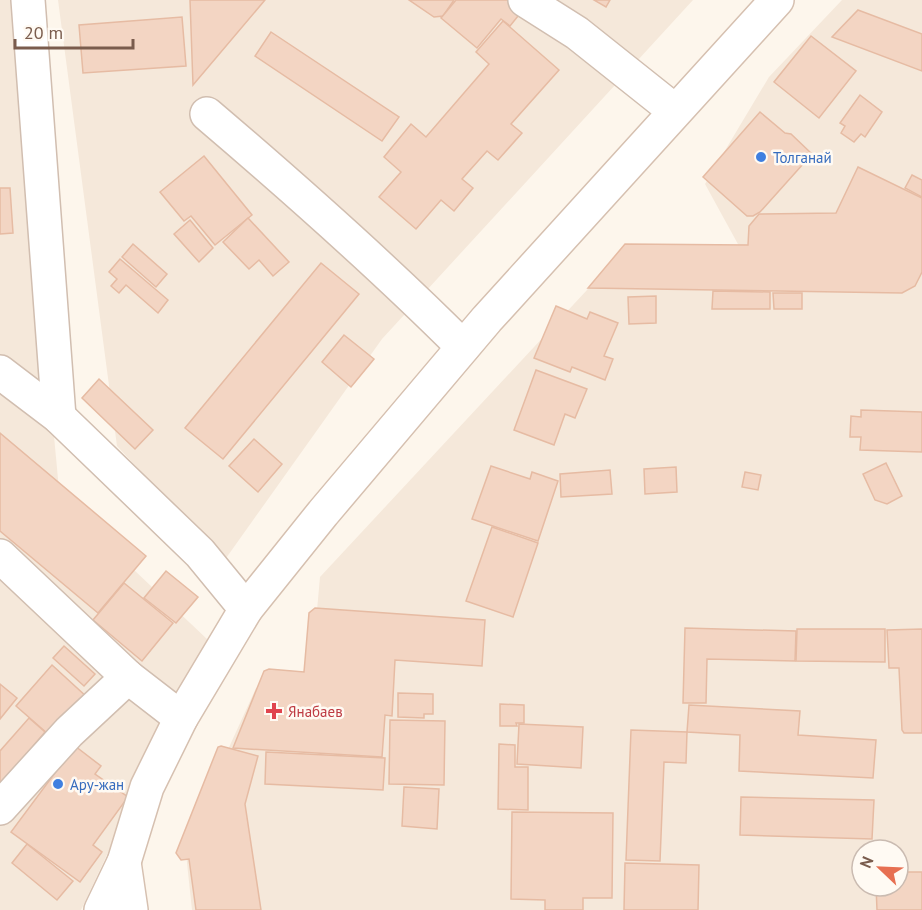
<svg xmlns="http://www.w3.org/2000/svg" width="922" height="910" viewBox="0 0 922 910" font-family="'PT Sans',sans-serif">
  <rect width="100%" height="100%" fill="#fdf6ec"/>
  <g fill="#f5e8da" fill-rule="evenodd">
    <path d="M0 0H13L60 500 208 640 81 910H0Z"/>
    <path d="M58 0H693L382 339 224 561 117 446Z"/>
    <path d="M842 0H922V910H192L185 844 256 688 311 677 320 577 613 262 739 246 705 184 769 77ZM862 850H898V886H862Z"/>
  </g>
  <g fill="#f3d5c3" stroke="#e6bba3" stroke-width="1.5">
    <path d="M190 0H265L193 85Z"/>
    <path d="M409 0H454L443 16 434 17Z"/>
    <path d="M456 0H509L522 11 510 26 501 19 477 48 441 18Z"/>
    <path d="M594 0H610L606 7Z"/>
    <path d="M858 10 922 34V71L832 37Z"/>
    <path d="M182 17 186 66 83 73 79 25Z"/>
    <path d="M503 21 559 70 511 124 522 133 498 160 487 151 462 179 473 188 454 211 441 200 416 229 379 197 401 172 384 157 411 124 426 137 489 64 476 52Z"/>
    <path d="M271 32 399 117 382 141 255 56Z"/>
    <path d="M811 36 856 71 819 118 774 82Z"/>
    <path d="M860 95 882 112 865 137 861 134 854 142 841 133 845 126 840 123Z"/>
    <path d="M760 112 785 133 791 134 812 154 760 212 753 216H747L703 177Z"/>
    <path d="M204 156 252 215 215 245 191 216 184 221 160 192Z"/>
    <path d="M858 167 922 198V272L915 286 902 293 588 288 625 244 748 245 749 226 759 214 836 213Z"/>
    <path d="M912 175 922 180V197L905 188Z"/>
    <path d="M0 188H10L13 233 0 234Z"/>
    <path d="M248 218 289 262 273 276 259 260 249 269 223 242Z"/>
    <path d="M190 220 213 248 199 262 174 234Z"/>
    <path d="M133 244 167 274 156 287 122 257Z"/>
    <path d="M120 259 168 300 158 313 126 285 119 293 111 286 117 279 109 272Z"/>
    <path d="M321 263 359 294 223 459 185 428Z"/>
    <path d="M713 291 770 292V309H712Z"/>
    <path d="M773 293H802V309H774Z"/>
    <path d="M656 296V323L629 324 628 297Z"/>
    <path d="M556 306 587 319 590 312 618 323 604 356 613 359 605 380 572 367 570 372 534 358Z"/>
    <path d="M344 335 374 359 351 387 322 362Z"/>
    <path d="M536 370 587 389 575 418 565 414 554 445 514 430Z"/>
    <path d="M99 379 153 430 135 449 82 398Z"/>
    <path d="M861 410 922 412V452L860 450 861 437H850L851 416 861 417Z"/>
    <path d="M0 433 146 556 98 613 0 531Z"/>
    <path d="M254 439 282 464 258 492 229 466Z"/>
    <path d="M886 463 902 496 887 504 875 500 863 474Z"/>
    <path d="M491 466 530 479 532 472 558 481 538 541 472 519Z"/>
    <path d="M676 467 677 492 645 494 644 469Z"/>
    <path d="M610 470 612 494 561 497 560 474Z"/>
    <path d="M745 472 761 475 758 490 742 487Z"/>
    <path d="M492 527 538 543 513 617 466 601Z"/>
    <path d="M166 571 198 597 176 623 144 598Z"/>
    <path d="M124 583 173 623 142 661 93 620Z"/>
    <path d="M315 608 485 620 482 666 395 660 392 716 385 715 382 757 233 748 264 671 269 669 304 672 309 613Z"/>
    <path d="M685 628 796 631 795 661 707 659 706 703H683Z"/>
    <path d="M797 629H885V662L796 661Z"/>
    <path d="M922 629V733H904L902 730 899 668H889L887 630Z"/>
    <path d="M64 646 95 674 84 686 53 658Z"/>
    <path d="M52 665 89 699 48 734 16 706Z"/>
    <path d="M0 684 17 698 0 719Z"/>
    <path d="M398 693 433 694V714H424V718L398 717Z"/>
    <path d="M500 704 524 705V723H516L517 726H500Z"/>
    <path d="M689 705 800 711 798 735 876 740 873 778 739 771 740 735 687 732Z"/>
    <path d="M29 718 45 732 7 777 0 798V751Z"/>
    <path d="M390 720 445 721 444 785 389 784Z"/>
    <path d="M519 724 583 727 581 768 517 764Z"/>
    <path d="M631 730 687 732 686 763 664 762 660 861 626 860Z"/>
    <path d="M499 744 515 745V767H528V810L498 809Z"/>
    <path d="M75 746 101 766 95 774 128 797 93 845 102 852 80 882 11 832Z"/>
    <path d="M221 746 258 756 245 804 261 910H196L189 859 181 860 176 853 218 747Z"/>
    <path d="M266 752 385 758 383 790 265 784Z"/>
    <path d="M404 787 439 789 437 829 402 826Z"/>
    <path d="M741 797 874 800 872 839 740 835Z"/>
    <path d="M512 812 613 813 612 898H583V910H545V900L511 899Z"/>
    <path d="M27 844 73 881 57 900 12 863Z"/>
    <path d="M625 863 699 865 698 910H624Z"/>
    <path d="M898 872H922V910H877L876 886H898Z"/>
  </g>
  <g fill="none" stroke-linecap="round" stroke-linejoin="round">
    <g stroke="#d1beb0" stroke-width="36">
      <g id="minor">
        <path d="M28 0 59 417"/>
        <path d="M525 0 577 33 675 111"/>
        <path d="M207 114C295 189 381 265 463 347"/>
        <path d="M0 372 59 417 200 553 246 609"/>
        <path d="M0 556 128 677 181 718"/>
        <path d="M0 808 69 732 128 677"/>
      </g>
    </g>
    <g stroke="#d6c0b0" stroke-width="36">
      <g id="secondary">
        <path d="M124 862 131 910"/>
        <path d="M101 910 124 862 147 787 181 718 246 609 323 513 487 319 777 0"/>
      </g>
    </g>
    <use href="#minor" stroke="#fff" stroke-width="33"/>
    <use href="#secondary" stroke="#fff" stroke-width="33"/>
  </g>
  <g fill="#3f7fe0" stroke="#fffaf3" stroke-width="2">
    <circle cx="761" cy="157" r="6"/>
    <circle cx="58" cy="784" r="6"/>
  </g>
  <path fill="#e0444e" stroke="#fffaf3" stroke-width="2" d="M271 702h6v6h6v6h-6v6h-6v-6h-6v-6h6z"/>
  <g text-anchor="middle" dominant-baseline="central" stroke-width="5" stroke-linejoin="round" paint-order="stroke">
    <g font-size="15" fill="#366cbe" stroke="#fffaf3" text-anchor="start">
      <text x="773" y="157">Толганай</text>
      <text x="70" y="784">Ару-жан</text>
    </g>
    <g font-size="15" fill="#be3a42" stroke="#fffaf3" text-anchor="start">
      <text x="288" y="711">Янабаев</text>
    </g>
  </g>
  <g transform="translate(880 868) rotate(293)"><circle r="28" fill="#fffaf3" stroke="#cabbb1" stroke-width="1.5"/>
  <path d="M0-4.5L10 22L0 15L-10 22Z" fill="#e76f51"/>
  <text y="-9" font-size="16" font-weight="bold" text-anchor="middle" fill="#7a5c4d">N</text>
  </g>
  <path d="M15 39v9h118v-9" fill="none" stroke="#7a5c4d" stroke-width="3"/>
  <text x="24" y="39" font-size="18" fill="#7a5c4d" stroke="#fffaf3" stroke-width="4.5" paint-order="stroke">20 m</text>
</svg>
